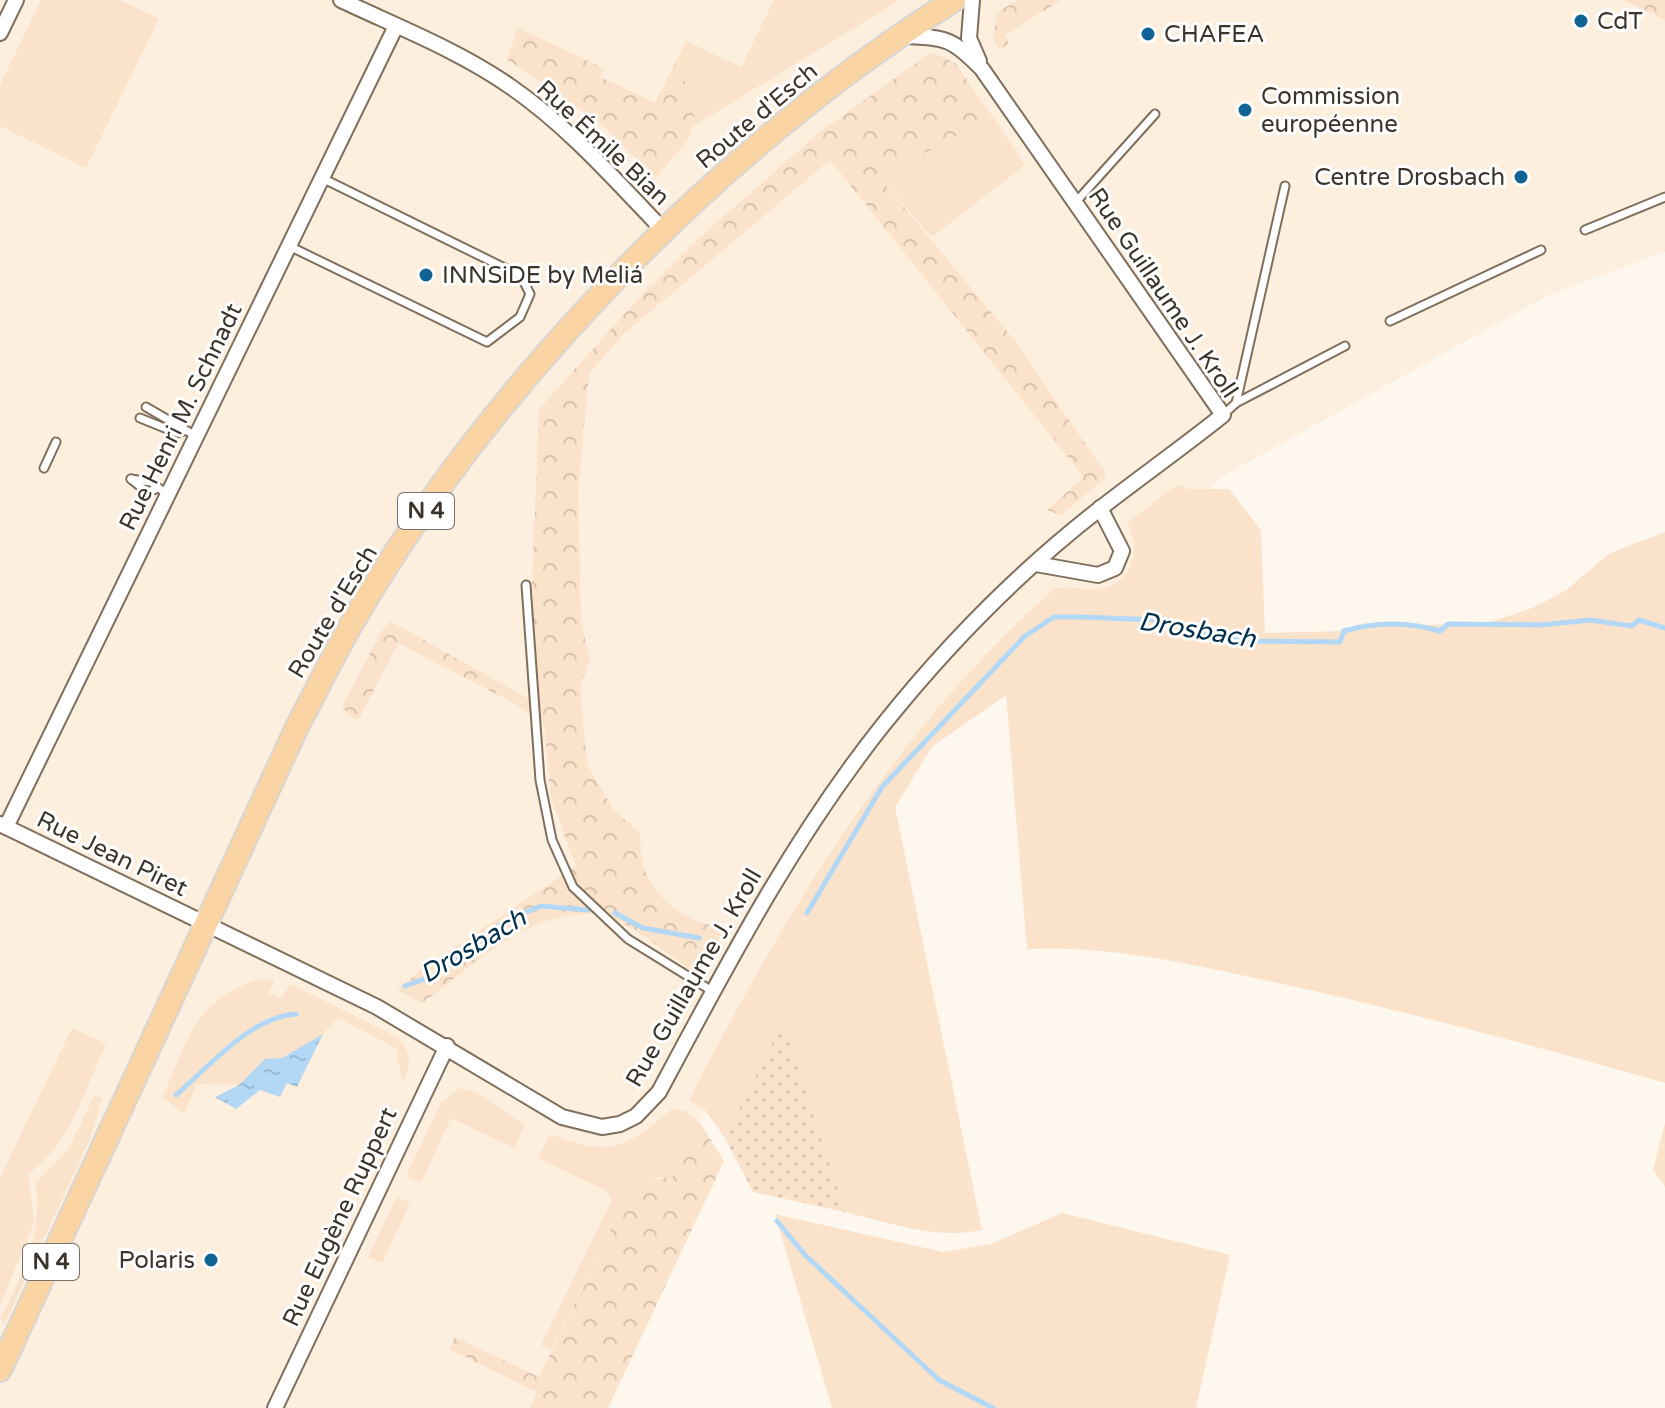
<svg xmlns="http://www.w3.org/2000/svg" width="1665" height="1408" viewBox="0 0 1665 1408" font-family="'Varela Round',sans-serif">
  <defs>
    <pattern id="forest-crowns" width="20" height="18" patternUnits="userSpaceOnUse" patternTransform="scale(2)"><rect width="20" height="18" fill="#fae3ca"/><path d="M2 6a3 3 0 1 1 6 0M12 15a3 3 0 1 1 6 0" fill="none" stroke="#d7c3ae"/></pattern>
    <pattern id="garden-dots" width="8" height="8" patternUnits="userSpaceOnUse" patternTransform="scale(2)"><rect width="8" height="8" fill="#fae3ca"/><path d="M2 2h.1M6 6h.1" fill="none" stroke="#d7c3ae" stroke-width="1.8" stroke-linecap="round"/></pattern>
    <pattern id="water-ripples" width="26" height="14" patternUnits="userSpaceOnUse" patternTransform="scale(2)"><rect width="26" height="14" fill="#b3d8f5"/><path d="M2 4q2-2 4 0t4 0M15 11q2-2 4 0t4 0" fill="none" stroke="#9bbad2"/></pattern>
  </defs>
  <rect width="100%" height="100%" fill="#fef7ee"/>
  <path fill="#fdefde" d="M0 0H1665V252L1549 295 1220 478 1125 583 921 737 714 1092 567 1408H0Z"/>
  <g fill="#fae3ca">
    <path d="M41 0H120L159 19 86 168 0 126V85Z"/>
    <path d="M774 0H900L692 127 697 105 675 63 686 41 741 67Z"/>
    <path d="M993 117 1025 165 932 237 879 177Z"/>
    <path d="M1177 485 1188 489H1229L1261 530 1265 633 1344 631 1363 626 1485 624 1532 608 1565 591 1610 553 1665 532V1083C1535 1046 1410 1012 1278 983 1195 965 1112 945 1027 949L1006 695 932 747 895 807 982 1230C936 1240 891 1223 845 1212L783 1023 725 1138 705 1110 689 1100C786 911 894 731 1054 589 1069 585 1084 591 1099 589 1133 584 1142 549 1127 523Z"/>
    <path d="M258 979 275 980 268 993 282 998 290 984 397 1037C412 1053 413 1062 402 1082L396 1048 338 1018 323 1034 282 1058 265 1060 239 1085 197 1084 184 1113 162 1098C190 1037 191 1004 258 979Z"/>
    <path d="M72 1028 106 1044C85 1089 70 1145 28 1174L34 1223 0 1305V1178Z"/>
    <path d="M459 1088 477 1093 525 1125 514 1148 451 1118 421 1183 406 1176 441 1103Z"/>
    <path d="M94 1096 102 1098 90 1139 4 1325 1 1319C22 1273 44 1235 35 1183L68 1150Z"/>
    <path d="M672 1109 685 1111 700 1123 673 1177H656L622 1206 551 1350 541 1345 612 1200 607 1191 538 1158 550 1134C612 1158 625 1148 672 1109Z"/>
    <path d="M1665 1123V1187L1653 1170Z"/>
    <path d="M397 1197 410 1203 382 1263 368 1257Z"/>
    <path d="M1062 1213 1230 1255 1196 1408H832L775 1214 943 1252 991 1244Z"/>
  </g>
  <g fill="url(#forest-crowns)">
    <path d="M1019 0H1061L1004 36 1009 43 1000 50 993 40 997 12Z"/>
    <path d="M1624 0H1665V20Z"/>
    <path d="M518 28 605 69 601 77 655 103 675 63 697 105 689 138 656 178 603 125 507 59Z"/>
    <path d="M935 53 955 63 993 117 879 177 1015 341 1106 474 1105 478 1061 515 1047 510 1084 477 830 160 626 332 589 373 578 493 581 622 590 660 580 687 587 764 614 810 640 833C641 845 640 861 645 871 660 904 690 925 725 927L700 976C672 958 643 932 612 918 599 912 583 914 569 916 508 925 471 969 422 1003L397 990 421 970 576 866 551 798 544 723 514 703 398 643 359 719 352 718 342 707 381 632 390 621 538 704 532 585 539 409 639 298 698 239 821 131 926 56Z"/>
    <path d="M700 1123 724 1161 608 1408H530L537 1392 449 1349 455 1337 539 1377 622 1206C637 1187 649 1178 673 1177Z"/>
  </g>
  <path fill="url(#garden-dots)" d="M783 1022 845 1212 753 1192 725 1138Z"/>
  <path fill="url(#water-ripples)" d="M323 1034 297 1087 287 1083 280 1097 260 1090 236 1109 215 1097 239 1085 265 1059 282 1058Z"/>
  <g fill="none" stroke-linecap="round" stroke-linejoin="round">
    <g stroke="#b3d8f5" stroke-width="5">
      <path d="M615 913 643 928 699 938"/>
      <path d="M807 913 882 787 1025 636 1054 617H1080L1158 620 1240 641 1340 642 1344 631C1375 622 1409 622 1440 631L1448 624 1541 625 1590 620 1632 626 1639 620 1665 628"/>
      <path d="M405 986 435 975 506 920 541 906 588 910"/>
      <path d="M176 1095C209 1067 250 1017 296 1014"/>
      <path d="M777 1221 805 1255 939 1380 993 1408"/>
    </g>
    <g stroke="#7f6f5c" stroke-width="11">
      <g id="lane">
        <path d="M1075 203 1155 114"/>
        <path d="M1585 230 1665 197"/>
        <path d="M289 246 487 342 520 317 530 294 521 276 322 178"/>
        <path d="M1390 321 1541 250"/>
        <path d="M1236 403 1285 186"/>
        <path d="M146 407 196 436"/>
        <path d="M1223 415 1236 403 1345 346"/>
        <path d="M140 418 177 433 184 431"/>
        <path d="M44 468 56 442"/>
        <path d="M131 479 151 482 168 495"/>
        <path d="M131 479 147 492 156 489"/>
        <path d="M526 585 540 780 552 840 573 887 628 939 712 991"/>
      </g>
    </g>
    <g stroke="#7f6f5c" stroke-width="18">
      <g id="street">
        <path d="M341 0C398 27 460 51 511 87 569 127 616 181 664 231"/>
        <path d="M972 0 969 38 979 61"/>
        <path d="M0 33 16 0"/>
        <path d="M1036 564 1098 575 1115 568 1122 551 1100 508"/>
        <path d="M0 824 377 1007 562 1117 602 1127 620 1124 636 1116 659 1092C727 965 793 838 883 725 946 646 1022 569 1102 507 1142 476 1183 447 1223 415L982 69C950 36 945 38 901 36"/>
        <path d="M6 827 396 26"/>
        <path d="M275 1408 447 1046"/>
      </g>
    </g>
    <g stroke="#d8d6d5" stroke-width="26">
      <path id="primary" d="M0 1370 297 727C315 693 332 658 351 625 489 385 720 148 954 0"/>
    </g>
    <use href="#lane" stroke="#fff" stroke-width="7"/>
    <use href="#street" stroke="#fff" stroke-width="14"/>
    <use href="#primary" stroke="#fbd4a3" stroke-width="22"/>
  </g>
  <g fill="#126395" stroke="#fff" stroke-width="3">
    <circle cx="1581" cy="21" r="8"/>
    <circle cx="1148" cy="34" r="8"/>
    <circle cx="1245" cy="110" r="8"/>
    <circle cx="1521" cy="177" r="8"/>
    <circle cx="426" cy="275" r="8"/>
    <circle cx="211" cy="1260" r="8"/>
  </g>
  <g text-anchor="middle" dominant-baseline="central" stroke-width="6" stroke-linejoin="round" paint-order="stroke">
    <g fill="#fff" stroke="#76716b" stroke-width="2">
      <rect x="398" y="493" width="56" height="36" rx="6"/>
      <rect x="23" y="1244" width="56" height="36" rx="6"/>
    </g>
    <g font-size="22" font-weight="bold" fill="#3b342b">
      <text x="426" y="511">N 4</text>
      <text x="51" y="1262">N 4</text>
    </g>
    <g font-size="24" fill="#3b342b" stroke="#fff" text-anchor="start">
      <text x="1597" y="21">CdT</text>
      <text x="1164" y="34">CHAFEA</text>
      <text x="1261" y="96">Commission<tspan x="1261" dy="28">européenne</tspan></text>
      <text x="1505" y="177" text-anchor="end">Centre Drosbach</text>
      <text x="442" y="275">INNSiDE by Meliá</text>
      <text x="195" y="1260" text-anchor="end">Polaris</text>
    </g>
    <g font-size="24" fill="#3b342b" stroke="#fff">
      <text transform="translate(757 116) rotate(-40)">Route d'Esch</text>
      <text transform="translate(603 143) rotate(43)">Rue Émile Bian</text>
      <text transform="translate(1163 293) rotate(56)">Rue Guillaume J. Kroll</text>
      <text transform="translate(181 417) rotate(-64)">Rue Henri M. Schnadt</text>
      <text transform="translate(333 612) rotate(-59)">Route d'Esch</text>
      <text transform="translate(112 854) rotate(26)">Rue Jean Piret</text>
      <text transform="translate(694 978) rotate(-60)">Rue Guillaume J. Kroll</text>
      <text transform="translate(340 1217) rotate(-65)">Rue Eugène Ruppert</text>
    </g>
    <g font-size="26" font-style="italic" fill="#012f4b" stroke="#fff">
      <text transform="translate(1197 630) rotate(9)">Drosbach</text>
      <text transform="translate(473 946) rotate(-31)">Drosbach</text>
    </g>
  </g>
</svg>
